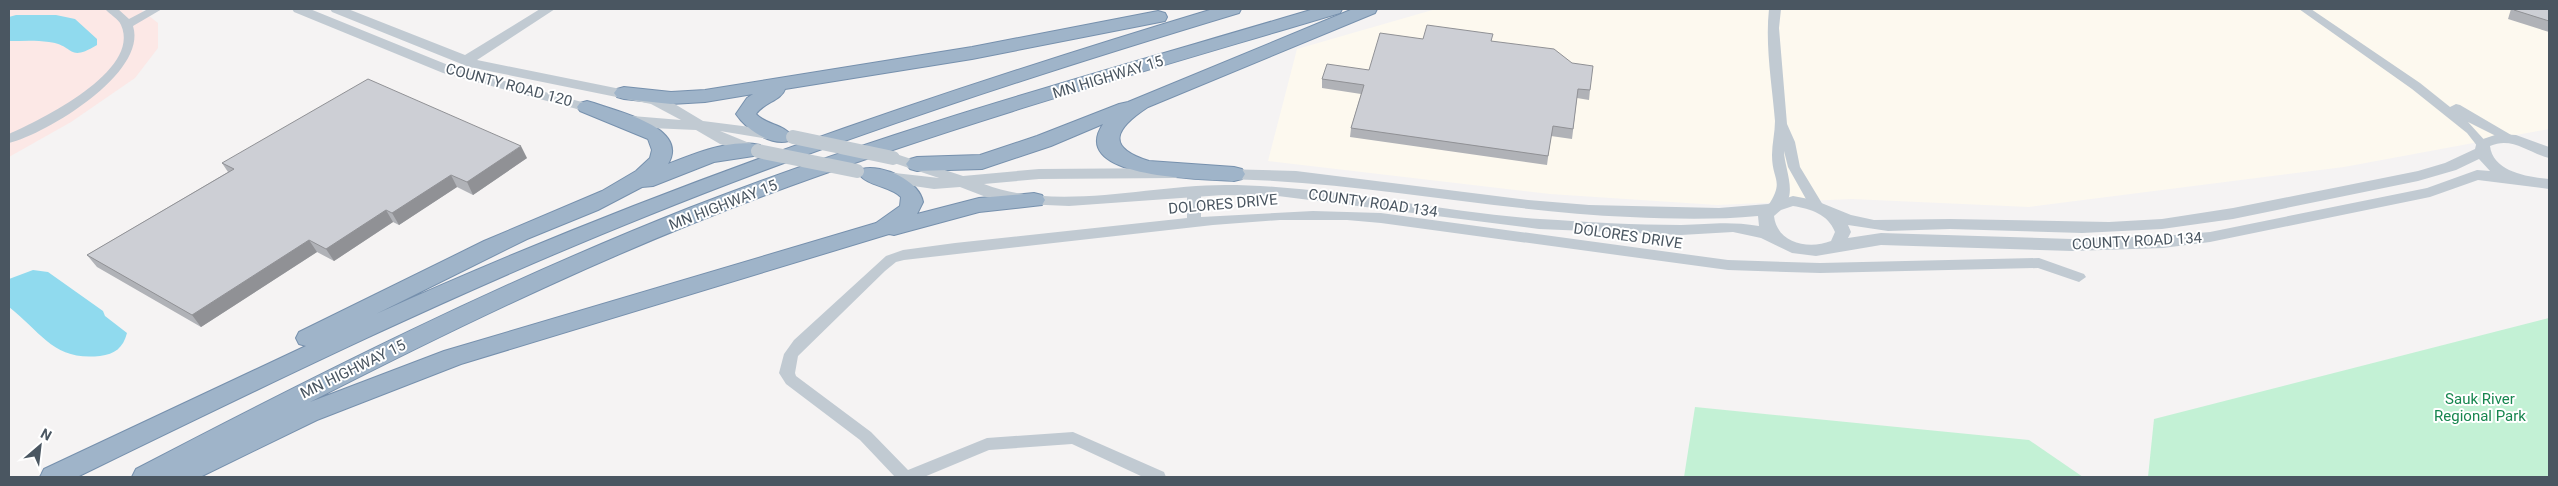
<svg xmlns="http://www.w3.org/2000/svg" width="2558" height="486" viewBox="0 0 2558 486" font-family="Roboto,sans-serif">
  <rect width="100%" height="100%" fill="#f5f3f3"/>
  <path fill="#fdf9ef" d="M1436 9H2549V129L2344 167 2029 207 1852 199 1717 205 1550 194 1268 161 1297 49Z"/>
  <path fill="#fce8e6" d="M9 9H140L158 23V48L135 78 71 122 9 157Z"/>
  <g fill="#c3f1d5">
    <path d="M2549 318V477H2148L2154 419Z"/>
    <path d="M1695 407 2029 440 2083 477H1684Z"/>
  </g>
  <g fill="#90daee">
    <path d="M16 15H56L75 19 97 39V45C67 63 75 45 49 42 36 40 22 41 9 41V17Z"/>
    <path d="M33 270 48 272 103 311 105 316 127 333C123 348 115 354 100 356 54 361 42 333 9 307V279Z"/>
  </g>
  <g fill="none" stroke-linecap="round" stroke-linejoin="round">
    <g stroke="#7690ad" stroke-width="2">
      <g id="trunk">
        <path d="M1213 9H1241L1239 13C1040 73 842 137 649 215 454 293 266 385 77 477H40L44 469 306 346 299 344 296 338 299 332 484 241 602 191 636 171 650 158 652 150 648 139 580 111 577 107 580 103 587 101 594 103C618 112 690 127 668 164 694 154 732 138 760 145L763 150 760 155 714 162 653 186 642 187 598 210 527 239 376 314C648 191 928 95 1213 9Z"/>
        <path d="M1314 9H1342L1340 13C1156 68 970 120 790 186 625 246 466 322 310 402L444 351 876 223 900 206 901 197C890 186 867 186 859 174L862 169C883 164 919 181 923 202L917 214 979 198 1034 193 1042 195 1045 200 1042 205 979 212 894 235 889 234 461 364 317 420 200 477H132L136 469C316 375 499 283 689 208 893 128 1105 71 1314 9Z"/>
        <path d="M1353 9H1377L1375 13 1148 107C1116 128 1104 147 1149 161L1234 167 1242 169 1245 174 1242 179 1234 181C1209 179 1066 180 1103 124L1051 146 982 169 917 171 910 169 906 164 910 159 917 157 980 155 1037 136 1119 104 1128 102Z"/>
        <path d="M1158 11 1165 13 1167 17 1165 21 972 59 785 89C782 100 763 103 756 114 766 125 784 124 792 136L789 141C770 146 746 129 736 114L747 98 753 94 705 102 671 104 624 99 617 97 614 93 617 89 624 87 671 92 705 90 972 47Z"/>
      </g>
    </g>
    <g fill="#c1cad2" fill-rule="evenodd">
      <path d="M105 9H118L129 19 148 9H162L133 26C148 73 46 134 9 143V134C40 120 142 71 121 25 118 18 110 15 105 9Z"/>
      <path d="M1769 9H1781L1779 28 1787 124 1795 142 1800 167 1823 205 1816 209 1811 208 1788 167 1784 151C1784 169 1802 203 1775 210L1768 206C1785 180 1772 181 1772 155 1772 144 1775 132 1775 121 1772 84 1765 46 1769 9Z"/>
      <path d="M2299 9H2311L2420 83 2450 107 2456 104 2460 105 2518 139 2512 143 2508 142 2468 122 2488 144 2482 148 2478 147 2467 133 2412 89Z"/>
      <path d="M1194 188 1201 192V217L1313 211 1381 213 1728 260 1820 263 2039 258 2084 274 2086 277 2079 282 2038 268 1820 273 1728 270 1381 223 1347 220H1280L1213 225 904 260 896 262 885 271 798 356 795 373 796 376 871 432 908 470 987 438 1073 432 1164 472 1166 477H1143L1072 444 989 450 924 477H895L860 440 786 384 779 373 784 354 794 340 886 256 903 250 955 243 1187 218V192Z"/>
    </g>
    <g fill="#c1cad2" fill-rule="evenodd">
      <path d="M292 9H310L453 67 604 108 606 111 599 115 443 73 294 12Z"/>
      <path d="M330 9H348L465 55 540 9H555L477 60 655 96 673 103 703 121 774 130 781 135 774 140 720 131 759 147 762 150 754 155 720 144 696 130 651 128 620 121 618 118 620 115 681 120 651 104 469 67 332 12Z"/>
      <path d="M2498 134 2516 135 2549 147V158C2529 153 2512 136 2490 146 2493 172 2528 177 2549 179V189L2478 180 2430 197 2210 242 2163 248 2072 251 1881 245 1816 256 1792 253 1761 238 1733 232 1681 235 1539 229 1278 196 1223 195 1069 206 1023 204 986 197 960 187 934 189 886 182 878 177 886 172 939 178 888 161 885 158 888 155 893 153 963 176 1039 169 1176 168 1184 173 1176 178 1039 179 984 184C1057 212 1149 185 1225 185 1331 185 1435 212 1540 219 1587 222 1635 225 1681 225 1711 224 1729 221 1759 226L1758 216C1716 220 1672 219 1630 217 1493 211 1360 181 1223 179L1215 174 1223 169 1296 171 1528 200 1589 205 1719 208 1768 204 1793 196 1814 200 1851 215 1874 220 1950 219 2109 222 2162 219 2233 208 2418 171 2445 163 2475 149 2477 141ZM2479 159 2490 171 2477 170 2427 188 2210 232 2163 236 2072 239 1881 233 1848 238 1851 232 1848 225 1888 231 1950 229 2082 233 2162 229 2233 219 2418 181 2456 170ZM1793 206C1811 209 1828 214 1835 232L1831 241C1808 250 1777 243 1774 216L1781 210Z"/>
    </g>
    <use href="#trunk" fill="#9fb4c9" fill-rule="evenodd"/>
    <g stroke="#c1cad2" stroke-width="14">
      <path d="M793 137 893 158"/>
      <path d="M758 151 857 171"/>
    </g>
  </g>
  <g fill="#b0b2b7">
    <path d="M2511 9H2549V32L2508 19Z"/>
    <path d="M1423 39 1492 41 1590 90 1589 100 1577 98 1572 139 1551 136 1547 165 1350 137 1351 128 1361 94 1322 88V79L1369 70Z"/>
    <path d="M527 158 473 195 457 187 399 225 393 222 334 261 317 252 201 327 97 267 87 255 228 172 222 163Z"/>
  </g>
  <g fill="#909195">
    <path d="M521 146 527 158 473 195 467 182Z"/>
    <path d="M451 175 457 187 399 225 392 213Z"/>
    <path d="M386 210 393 222 334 261 326 249Z"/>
    <path d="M309 240 317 252 201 327 192 315Z"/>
  </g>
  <g fill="#cdcfd5" stroke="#909195">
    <path d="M2515 9H2549V21L2514 10Z"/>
    <path d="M1427 25 1493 34 1491 41 1554 49 1572 63 1593 66 1590 90 1578 89 1573 129 1553 126 1548 156 1351 128 1364 85 1322 79 1327 64 1369 70 1380 33 1423 39Z"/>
    <path d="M368 79 521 146 467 182 451 175 392 213 386 210 326 249 309 240 192 315 87 255 234 169 222 163Z"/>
  </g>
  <g text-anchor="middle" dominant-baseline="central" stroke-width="4" stroke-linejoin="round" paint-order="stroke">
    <g font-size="15" fill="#4a5661" stroke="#fff">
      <text transform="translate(1108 77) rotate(-17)">MN HIGHWAY 15</text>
      <text transform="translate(509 85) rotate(15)">COUNTY ROAD 120</text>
      <text transform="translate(1373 203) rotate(8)">COUNTY ROAD 134</text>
      <text transform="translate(1223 204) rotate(-5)">DOLORES DRIVE</text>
      <text transform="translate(723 205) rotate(-21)">MN HIGHWAY 15</text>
      <text transform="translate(1628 236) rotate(8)">DOLORES DRIVE</text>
      <text transform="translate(2137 241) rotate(-3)">COUNTY ROAD 134</text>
      <text transform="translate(353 369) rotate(-26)">MN HIGHWAY 15</text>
    </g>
    <g font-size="15" fill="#17864f" stroke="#fff">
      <text x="2480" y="399">Sauk River<tspan x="2480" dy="17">Regional Park</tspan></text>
    </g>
  </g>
  <rect width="2558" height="486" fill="none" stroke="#4a5661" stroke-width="20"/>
  <g transform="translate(40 446) rotate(28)" stroke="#ffffff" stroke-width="4" paint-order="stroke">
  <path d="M0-4L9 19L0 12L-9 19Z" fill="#4a5661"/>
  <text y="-8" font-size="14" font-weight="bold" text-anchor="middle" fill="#4a5661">N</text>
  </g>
</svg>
